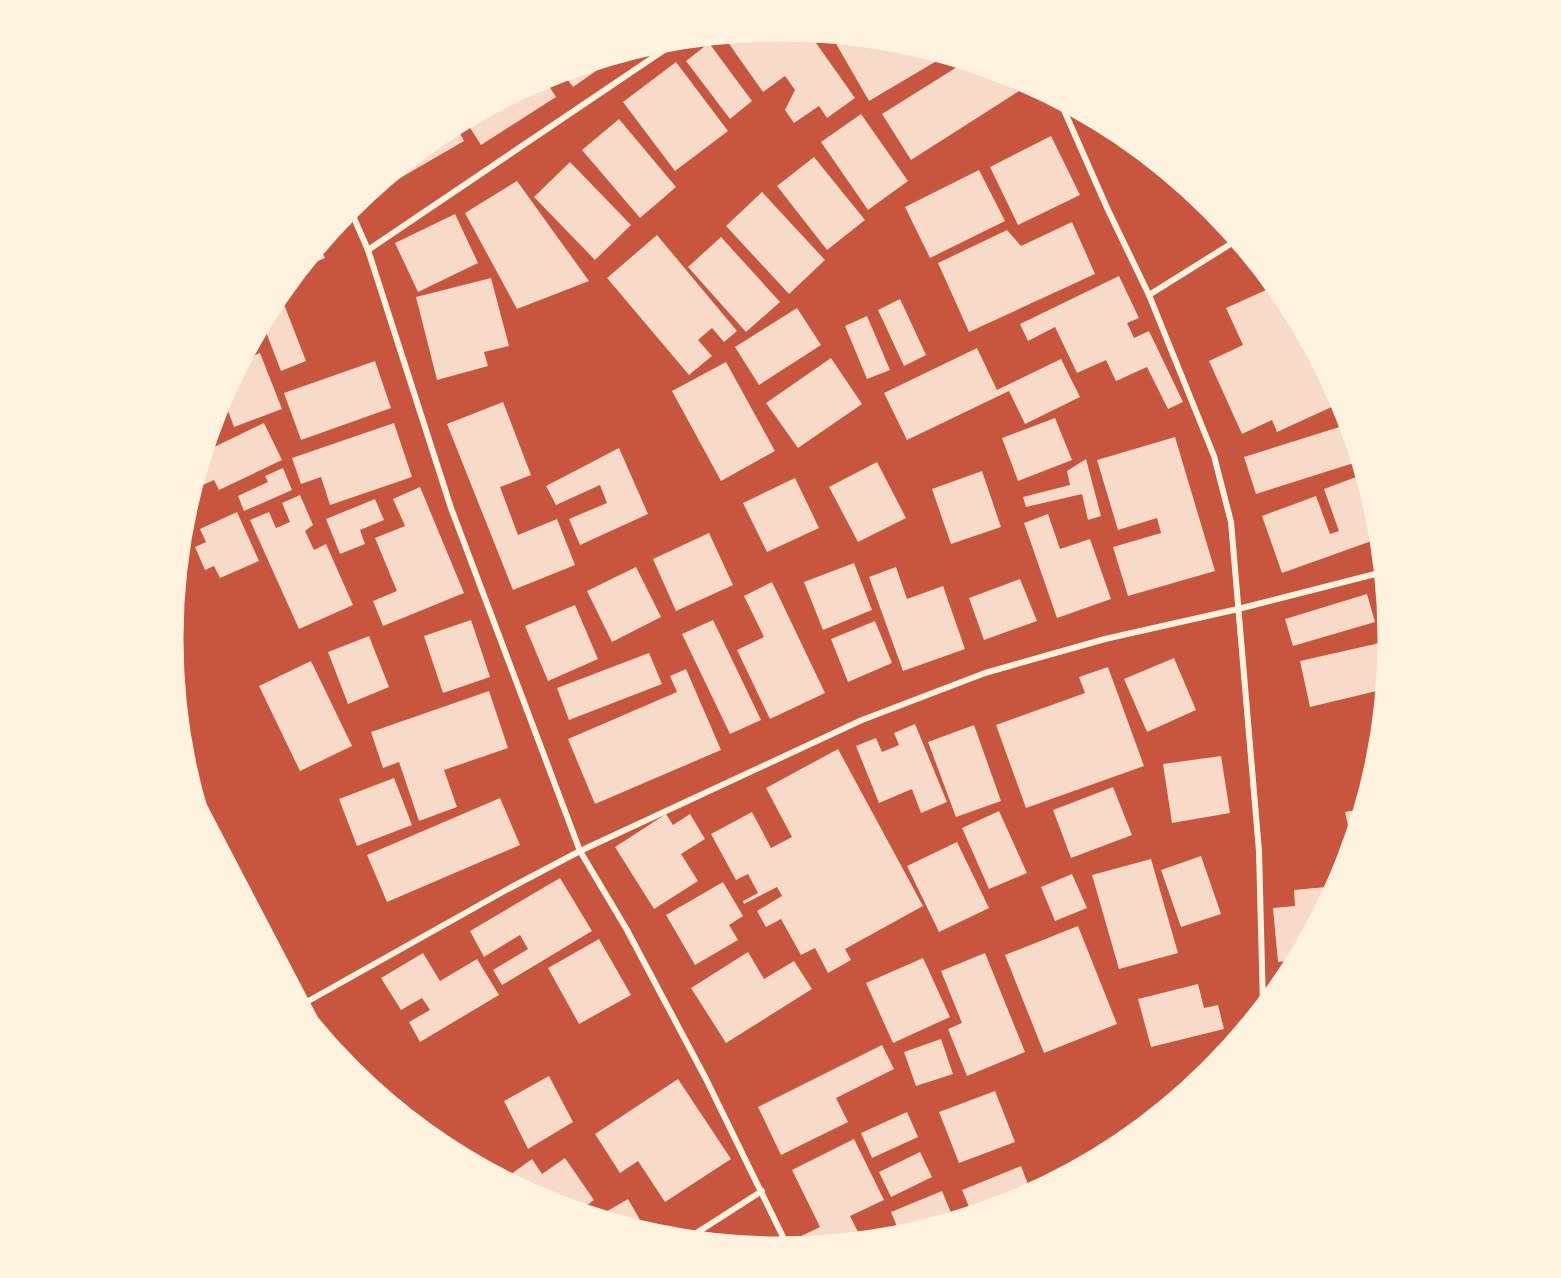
<svg xmlns="http://www.w3.org/2000/svg" width="1561" height="1278" viewBox="0 0 1561 1278" font-family="Rubik,sans-serif">
  <rect width="100%" height="100%" fill="#c8553d"/>
  <g fill="#f7dbc8">
    <path d="M781 30 809 33 855 98 827 118 819 106 794 123 785 110 795 90 785 76 763 92 727 41 736 34Z"/>
    <path d="M831 35 887 41 889 45 895 41 900 42 937 53 940 59 869 101Z"/>
    <path d="M709 43 752 101 730 119 686 61Z"/>
    <path d="M619 55 573 87 562 72Z"/>
    <path d="M676 62 728 131 675 171 623 102Z"/>
    <path d="M965 62 1014 76 1018 79 1024 88 911 160 882 114Z"/>
    <path d="M544 78 556 97 481 145 465 120Z"/>
    <path d="M861 114 908 181 868 210 821 142Z"/>
    <path d="M619 119 676 187 640 218 582 150Z"/>
    <path d="M456 125 464 141 383 188 380 184 442 132Z"/>
    <path d="M1051 136 1080 195 1018 225 990 167Z"/>
    <path d="M814 157 865 220 827 250 777 186Z"/>
    <path d="M570 162 631 225 595 260 534 197Z"/>
    <path d="M979 170 1005 221 930 258 905 207Z"/>
    <path d="M517 181 589 281 517 309 465 213Z"/>
    <path d="M762 192 825 260 789 294 726 226Z"/>
    <path d="M455 214 478 263 418 292 395 243Z"/>
    <path d="M1072 222 1095 274 969 332 938 263 1007 230 1021 246Z"/>
    <path d="M657 235 737 331 724 342 712 328 698 340 712 356 689 375 607 278Z"/>
    <path d="M721 237 780 302 746 332 688 267Z"/>
    <path d="M319 246 325 258 299 270Z"/>
    <path d="M1249 255 1268 278 1262 281Z"/>
    <path d="M1119 276 1139 318 1127 323 1134 338 1149 331 1183 402 1168 409 1147 367 1116 381 1106 360 1077 373 1055 327 1028 341 1020 324Z"/>
    <path d="M491 278 509 346 484 352 488 366 437 380 416 297Z"/>
    <path d="M1275 286 1287 301 1322 367 1320 368 1336 405 1277 432 1272 420 1242 434 1209 361 1243 345 1226 308Z"/>
    <path d="M280 294 306 361 281 371 266 332 255 337Z"/>
    <path d="M900 299 926 355 904 366 878 310Z"/>
    <path d="M797 308 821 345 759 385 735 347Z"/>
    <path d="M867 316 890 370 867 379 845 326Z"/>
    <path d="M977 348 997 390 1061 359 1080 397 1025 424 1009 391 907 440 884 393Z"/>
    <path d="M260 353 282 409 234 427 223 397 243 360Z"/>
    <path d="M831 358 862 404 798 448 766 403Z"/>
    <path d="M375 361 391 408 301 440 284 393Z"/>
    <path d="M726 362 775 451 721 481 672 391Z"/>
    <path d="M503 402 531 475 500 487 518 535 557 519 575 565 513 590 447 424Z"/>
    <path d="M217 408 224 422 211 428Z"/>
    <path d="M1055 418 1072 460 1018 481 1002 438Z"/>
    <path d="M264 423 282 460 219 490 214 480 192 490 207 442 210 449Z"/>
    <path d="M394 423 412 477 330 505 321 477 301 484 292 458Z"/>
    <path d="M1349 424 1360 461 1256 494 1244 457Z"/>
    <path d="M1175 437 1215 571 1128 596 1113 547 1161 533 1157 518 1118 530 1097 460Z"/>
    <path d="M619 448 648 514 580 545 569 519 607 503 600 485 556 505 546 486Z"/>
    <path d="M1086 459 1101 516 1088 520 1082 494 1026 507 1023 497 1070 485 1067 471Z"/>
    <path d="M877 462 906 518 858 542 829 487Z"/>
    <path d="M283 468 292 490 244 511 238 496 268 482 265 476Z"/>
    <path d="M982 471 1001 527 951 544 932 489Z"/>
    <path d="M1364 474 1378 521 1380 538 1282 573 1262 516 1316 496 1330 534 1339 531 1324 489Z"/>
    <path d="M795 478 819 528 767 552 743 503Z"/>
    <path d="M420 487 464 593 383 626 373 601 397 591 375 538 405 526 393 499Z"/>
    <path d="M300 495 313 525 305 531 314 550 326 544 353 605 299 629 250 520 269 512 276 528 290 522 282 503Z"/>
    <path d="M375 499 384 520 360 530 365 544 340 554 326 519Z"/>
    <path d="M237 512 259 561 220 578 214 566 205 570 195 547 206 542 200 529Z"/>
    <path d="M1048 514 1060 549 1090 539 1111 599 1057 618 1024 523Z"/>
    <path d="M709 533 733 585 676 611 653 559Z"/>
    <path d="M854 563 872 610 823 630 804 582Z"/>
    <path d="M636 567 661 617 612 642 587 591Z"/>
    <path d="M896 567 907 599 943 586 965 649 903 671 869 577Z"/>
    <path d="M1020 579 1037 621 984 640 969 598Z"/>
    <path d="M772 582 825 693 770 719 737 650 764 637 744 596Z"/>
    <path d="M1367 594 1375 622 1293 646 1285 619Z"/>
    <path d="M1386 603 1388 628H1387L1380 605Z"/>
    <path d="M575 605 598 659 548 681 525 626Z"/>
    <path d="M471 620 490 677 443 693 424 636Z"/>
    <path d="M713 620 761 720 730 734 682 634Z"/>
    <path d="M875 621 892 663 848 682 831 639Z"/>
    <path d="M369 636 389 687 348 704 328 652Z"/>
    <path d="M1384 642 1388 657 1385 689 1310 707 1300 661Z"/>
    <path d="M649 653 662 684 569 720 557 688Z"/>
    <path d="M1174 658 1196 710 1147 732 1124 679Z"/>
    <path d="M311 661 352 746 300 771 259 686Z"/>
    <path d="M1108 667 1144 766 1026 808 996 725 1085 693 1079 677Z"/>
    <path d="M686 669 721 750 595 804 568 739 677 692 670 676Z"/>
    <path d="M489 691 508 748 444 770 457 807 419 821 399 762 383 768 371 732Z"/>
    <path d="M915 724 947 802 921 813 912 789 879 803 856 746 876 738 882 752 899 745 894 733Z"/>
    <path d="M974 725 1001 801 956 817 928 742Z"/>
    <path d="M838 749 923 906 845 949 851 960 828 973 815 948 801 955 781 919 766 927 757 911 782 896 777 887 744 904 743 901 758 893 748 874 736 880 711 834 752 812 771 848 792 837 766 788Z"/>
    <path d="M1221 756 1230 813 1172 823 1163 764Z"/>
    <path d="M394 778 412 825 357 846 339 799Z"/>
    <path d="M1113 787 1132 835 1071 858 1053 810Z"/>
    <path d="M500 798 520 845 387 902 367 855Z"/>
    <path d="M1362 809 1352 844 1345 812Z"/>
    <path d="M999 811 1027 873 989 889 962 828Z"/>
    <path d="M666 814 673 825 690 814 705 839 681 854 698 881 654 909 615 847Z"/>
    <path d="M957 842 989 908 939 932 907 866Z"/>
    <path d="M1201 856 1221 914 1181 927 1161 870Z"/>
    <path d="M1151 859 1178 953 1119 969 1092 875Z"/>
    <path d="M1072 874 1087 908 1055 921 1041 887Z"/>
    <path d="M560 878 592 931 502 985 493 970 528 949 520 935 484 957 470 931Z"/>
    <path d="M723 882 743 916 729 925 738 940 695 965 666 915Z"/>
    <path d="M1336 886 1293 965V960L1278 962 1273 908 1295 906 1294 890Z"/>
    <path d="M1078 926 1117 1024 1044 1053 1005 955Z"/>
    <path d="M599 939 631 995 579 1024 548 968Z"/>
    <path d="M748 952 764 979 794 961 812 989 726 1043 691 988Z"/>
    <path d="M423 953 440 981 477 959 499 995 420 1042 409 1022 430 1010 422 998 401 1010 381 978Z"/>
    <path d="M985 953 1025 1052 967 1076 948 1029 962 1023 941 971Z"/>
    <path d="M923 958 950 1017 893 1043 866 983Z"/>
    <path d="M1198 984 1204 1008 1218 1005 1224 1029 1151 1047 1138 999Z"/>
    <path d="M941 1039 953 1074 916 1086 904 1052Z"/>
    <path d="M882 1045 894 1069 836 1098 848 1122 781 1155 758 1107Z"/>
    <path d="M549 1076 573 1122 528 1149 504 1101Z"/>
    <path d="M678 1079 731 1159 665 1202 638 1161 620 1173 595 1134Z"/>
    <path d="M995 1091 1015 1142 959 1163 939 1112Z"/>
    <path d="M907 1112 918 1137 872 1158 861 1133Z"/>
    <path d="M854 1139 884 1200 850 1216 862 1240 801 1246 797 1238 820 1227 792 1170Z"/>
    <path d="M920 1152 932 1177 891 1197 879 1172Z"/>
    <path d="M565 1158 594 1200 579 1211 547 1202 504 1179 532 1159 542 1174Z"/>
    <path d="M1021 1166 1031 1192 1013 1202 972 1214 962 1190Z"/>
    <path d="M942 1191 954 1220 901 1236 891 1212Z"/>
    <path d="M628 1199 647 1232 597 1217Z"/>
  </g>
  <g fill="none" stroke-linecap="round" stroke-linejoin="round">
    <g stroke="#fff3e0" stroke-width="6">
      <path d="M1060 101 1108 210 1149 295 1214 456 1231 522 1259 851 1263 1006"/>
      <path d="M350 209 368 250 451 508 580 851 627 930 706 1079 788 1247"/>
      <path d="M368 250 679 40"/>
      <path d="M1149 295 1237 240"/>
      <path d="M303 1004 508 889 580 851 862 720 985 673 1105 639 1238 609 1383 572"/>
      <path d="M687 1239 762 1191"/>
    </g>
    <path stroke="#fff3e0" stroke-width="15" d="M196 800 314 1026"/>
  </g>
  <path d="M0 0H1561V1278H0ZM780 40H781A598 598 0 0 1 1379 638V640A598 598 0 0 1 781 1238H780A598 598 0 0 1 182 640V638A598 598 0 0 1 780 40Z" fill="#fff3e0" fill-rule="evenodd"/>
  <path fill="none" stroke="#fff3e0" stroke-width="3" d="M780 40H781A598 598 0 0 1 1379 638V640A598 598 0 0 1 781 1238H780A598 598 0 0 1 182 640V638A598 598 0 0 1 780 40Z"/>
</svg>
